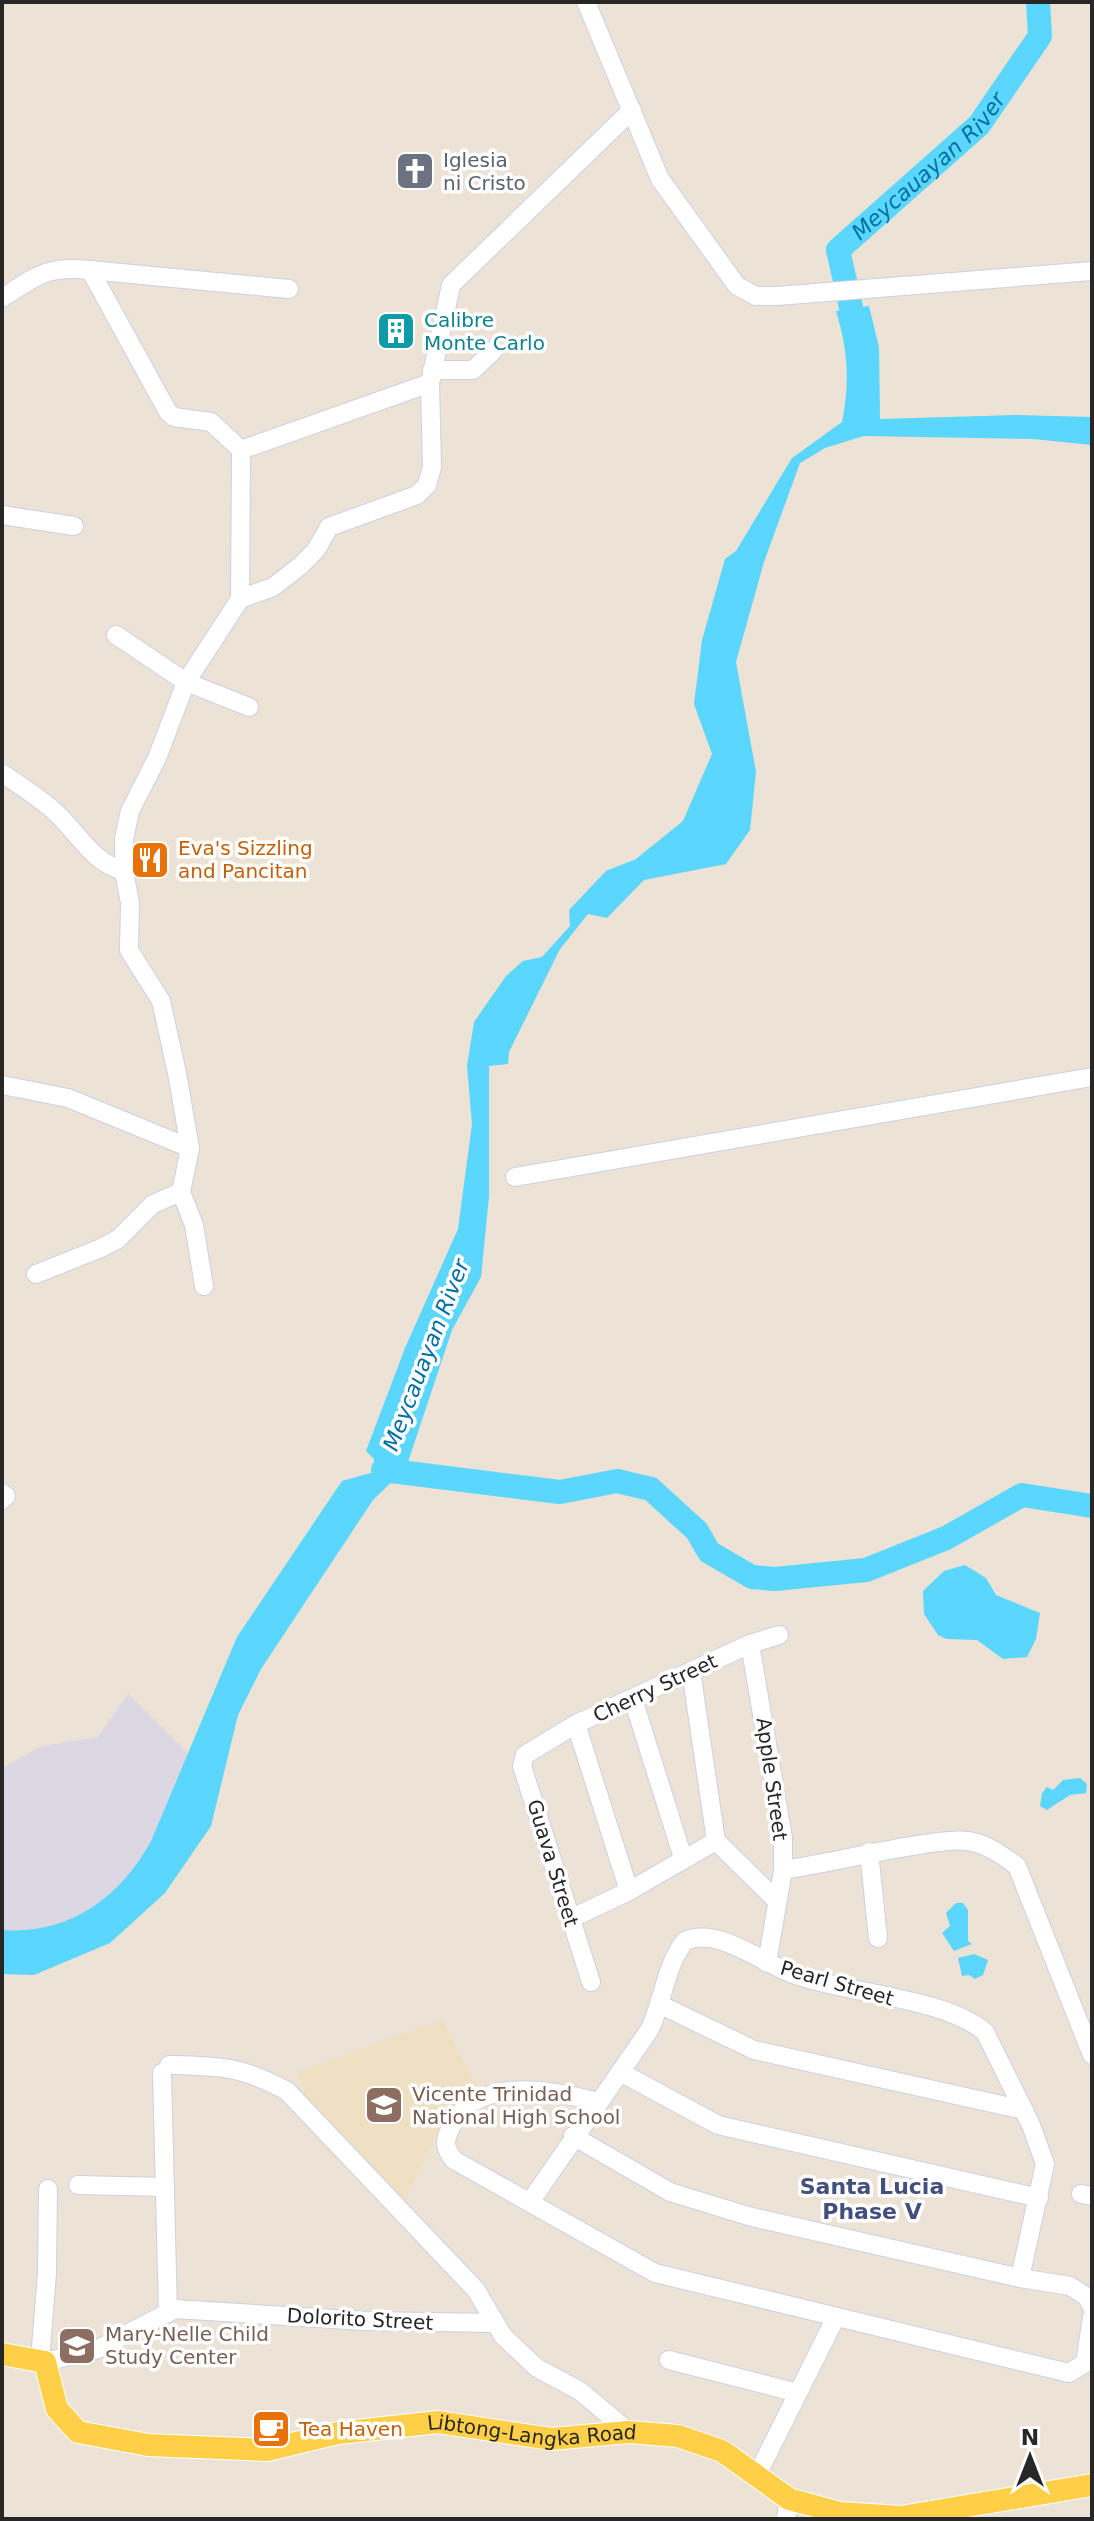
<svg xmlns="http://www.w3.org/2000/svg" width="1094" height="2521" viewBox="0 0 1094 2521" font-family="'DejaVu Sans',sans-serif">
  <rect width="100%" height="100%" fill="#ece2d6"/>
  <path fill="#dbd8e3" d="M128 1694 188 1753 151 1841 135 1871 108 1898 68 1923 23 1932 2 1930V1768L42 1746 98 1737Z"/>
  <path fill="#f0e0c3" d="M442 2019 478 2089 444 2120 403 2204 321 2149 298 2072Z"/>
  <g fill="#5bd6fc">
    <path d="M869 306 879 347 880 419 1016 415 1092 417V445L1033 439 864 436 825 448 800 463 764 562 736 662 756 772 750 830 726 864 644 880 607 918 588 914 560 949 509 1052 508 1064 489 1066V1196L481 1277 452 1330 406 1468 373 1500 261 1669 238 1715 211 1826 165 1893 110 1943 34 1975 2 1974V1930C69 1935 120 1898 151 1841L237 1637 342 1481 374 1472V1459L366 1451 405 1348 458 1229 472 1124 467 1066 474 1022 506 976 523 961 542 957 570 926 569 910 606 871 636 859 683 821 712 754 694 704 702 640 725 559 736 551 792 458 842 422C850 382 848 350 836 311Z"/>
    <path d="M965 1565 986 1578 996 1595 1040 1613 1036 1639 1027 1657 1003 1659 977 1640 947 1639 938 1635 924 1614 923 1591 944 1571Z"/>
    <path d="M1080 1778 1087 1784 1086 1793 1070 1795 1047 1810 1040 1806 1042 1793 1047 1787 1053 1790 1063 1780Z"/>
    <path d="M956 1903H963L968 1910V1941L972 1944 954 1951 942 1933 950 1926 946 1913Z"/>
    <path d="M974 1954 988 1960 983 1975 975 1979 969 1975 962 1976 958 1958Z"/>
  </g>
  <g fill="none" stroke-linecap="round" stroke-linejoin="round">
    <g stroke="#5bd6fc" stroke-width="24">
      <path id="s1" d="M858 338 838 250 979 125 1040 36 1038 2"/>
      <path d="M383 1470 560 1492 617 1481 651 1489 697 1531 709 1552 752 1577 775 1579 866 1570 946 1538 1022 1495 1092 1506"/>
    </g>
    <g stroke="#cbd1e3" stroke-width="20">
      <g id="minor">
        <path d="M586 2 660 179 737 286 756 296H777L1092 271"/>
        <path d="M90 270 289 289"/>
        <path d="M2 298C36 276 48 265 90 270L168 412 174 417 211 422 241 450"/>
        <path d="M432 370H473L493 351"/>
        <path d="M2 515 74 526"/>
        <path d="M240 599 273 587 300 566 316 550 329 527 417 495 427 485 432 467 430 383 451 285 632 110"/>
        <path d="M116 635 186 682 249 707"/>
        <path d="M2 773C19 785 38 797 53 810 78 832 91 862 124 871V839L130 811 157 758 186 682 240 599 241 450 430 383"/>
        <path d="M124 871 130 903 129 950 161 1001 177 1073 190 1148 181 1192 194 1225 204 1286"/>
        <path d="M2 1085 68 1098 190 1148"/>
        <path d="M515 1177 1092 1077"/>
        <path d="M36 1274 101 1248 118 1239 153 1204 181 1192"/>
        <path d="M2 1493 6 1496 2 1500"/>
        <path d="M750 1644 783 1838V1870L767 1963"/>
        <path d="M691 1671 716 1841"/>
        <path d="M633 1699 683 1858"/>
        <path d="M576 1724 629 1891"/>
        <path d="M869 1852 878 1938"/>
        <path d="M783 1870C830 1863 876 1851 924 1844 938 1842 954 1839 968 1841 987 1844 1002 1855 1017 1866L1092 2055"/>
        <path d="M570 1919 629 1891 716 1841 776 1900"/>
        <path d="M591 1982 522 1766 525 1755 576 1724 750 1644 779 1635"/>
        <path d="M661 2005 754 2050 1024 2110"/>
        <path d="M169 2065C220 2066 241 2066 287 2091L476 2290 503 2336 537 2368 580 2391 629 2432"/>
        <path d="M620 2072 718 2125 1039 2198"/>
        <path d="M162 2073 168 2313"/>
        <path d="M598 2102C552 2090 476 2075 451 2127 444 2141 444 2148 454 2160L655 2273 1069 2373 1085 2363 1092 2317"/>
        <path d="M573 2136 670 2192 748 2216 1020 2278 1070 2286 1087 2297 1092 2307"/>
        <path d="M78 2185 165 2187"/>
        <path d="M1081 2194 1092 2196"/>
        <path d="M530 2202 650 2029C663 2001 666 1964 685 1941 717 1926 762 1963 793 1974 847 1994 943 1997 985 2032L1031 2125 1045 2164 1020 2278"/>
        <path d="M40 2360 47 2273 48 2189"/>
        <path d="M669 2360 798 2393"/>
        <path d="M45 2362 98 2349 175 2309 366 2321 495 2323"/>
        <path d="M756 2477 836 2317"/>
        <path d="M786 2519 789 2499"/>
      </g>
    </g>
    <g stroke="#fff" stroke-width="24">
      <g id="major">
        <path id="s2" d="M2 2354 45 2362 57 2409 78 2432 148 2445 267 2450 338 2433 438 2422 551 2439 629 2432 678 2436 722 2451 789 2499 840 2513 901 2517 1092 2485"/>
      </g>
    </g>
    <use href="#minor" stroke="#fff" stroke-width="18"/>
    <use href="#major" stroke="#ffcf48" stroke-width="22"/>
  </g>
  <defs>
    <g id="church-square" transform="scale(2)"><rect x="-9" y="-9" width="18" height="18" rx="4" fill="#6b7280" stroke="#fff"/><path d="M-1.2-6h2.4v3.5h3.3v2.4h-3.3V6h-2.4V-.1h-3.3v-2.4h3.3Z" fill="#fff"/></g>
    <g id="building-square" transform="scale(2)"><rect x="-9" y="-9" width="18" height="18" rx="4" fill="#0f9aa8" stroke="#fff"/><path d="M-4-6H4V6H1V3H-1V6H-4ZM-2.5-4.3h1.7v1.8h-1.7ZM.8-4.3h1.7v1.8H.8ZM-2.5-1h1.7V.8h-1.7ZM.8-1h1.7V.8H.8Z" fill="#fff"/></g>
    <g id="restaurant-square" transform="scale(2)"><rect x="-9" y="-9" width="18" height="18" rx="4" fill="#e8710a" stroke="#fff"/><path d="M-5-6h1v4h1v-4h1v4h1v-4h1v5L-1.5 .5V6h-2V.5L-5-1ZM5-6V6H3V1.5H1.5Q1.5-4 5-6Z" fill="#fff"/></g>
    <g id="school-square" transform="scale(2)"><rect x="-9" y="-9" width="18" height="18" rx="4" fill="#8d6e63" stroke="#fff"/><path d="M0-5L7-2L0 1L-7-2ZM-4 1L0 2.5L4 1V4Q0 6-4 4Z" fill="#fff"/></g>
    <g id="cafe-square" transform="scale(2)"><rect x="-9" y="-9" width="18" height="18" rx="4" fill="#e8710a" stroke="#fff"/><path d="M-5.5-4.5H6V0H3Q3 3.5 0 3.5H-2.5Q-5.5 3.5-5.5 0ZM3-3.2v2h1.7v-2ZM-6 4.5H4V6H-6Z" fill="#fff"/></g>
  </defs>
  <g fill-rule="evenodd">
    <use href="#church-square" x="415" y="171"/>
    <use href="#building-square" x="396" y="331"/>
    <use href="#restaurant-square" x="150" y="860"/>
    <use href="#school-square" x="384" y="2105"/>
    <use href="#school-square" x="77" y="2346"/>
    <use href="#cafe-square" x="271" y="2429"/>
  </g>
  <g text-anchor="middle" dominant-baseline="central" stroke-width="7" stroke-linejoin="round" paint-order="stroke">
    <g font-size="20" fill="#5b616d" stroke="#fff" text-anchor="start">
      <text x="443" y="160">Iglesia<tspan x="443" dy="23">ni Cristo</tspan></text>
    </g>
    <g font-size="20" fill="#0d838f" stroke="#fff" text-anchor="start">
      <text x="424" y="320">Calibre<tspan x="424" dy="23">Monte Carlo</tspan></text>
    </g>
    <g font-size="20" fill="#c56008" stroke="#fff" text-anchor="start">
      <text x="178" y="848">Eva's Sizzling<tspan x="178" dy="23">and Pancitan</tspan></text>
      <text x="299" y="2429">Tea Haven</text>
    </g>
    <g font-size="20" fill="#272727" stroke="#fff">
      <text transform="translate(655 1688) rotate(-25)">Cherry Street</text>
      <text transform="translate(772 1779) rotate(82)">Apple Street</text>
      <text transform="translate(553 1863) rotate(73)">Guava Street</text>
      <text transform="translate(837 1983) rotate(16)">Pearl Street</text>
      <text transform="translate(360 2319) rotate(3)">Dolorito Street</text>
      <text stroke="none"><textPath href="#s2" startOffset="582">Libtong-Langka Road</textPath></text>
    </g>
    <g font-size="20" fill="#785e54" stroke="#fff" text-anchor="start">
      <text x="412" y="2094">Vicente Trinidad<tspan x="412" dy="23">National High School</tspan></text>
      <text x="105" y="2334">Mary-Nelle Child<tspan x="105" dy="23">Study Center</tspan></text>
    </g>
    <g font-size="22" font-style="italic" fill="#006fa2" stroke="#fff">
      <text stroke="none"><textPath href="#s1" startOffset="214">Meycauayan River</textPath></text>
      <text transform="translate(426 1355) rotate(-69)">Meycauayan River</text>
    </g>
    <g font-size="22" font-weight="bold" fill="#434f7c" stroke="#fff">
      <text x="872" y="2186">Santa Lucia<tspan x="872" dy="25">Phase V</tspan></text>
    </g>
  </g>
  <rect width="1094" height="2521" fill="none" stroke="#272727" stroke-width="8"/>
  <g transform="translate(1030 2457)" stroke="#ffffff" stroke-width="6" paint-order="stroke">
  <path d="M0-6L14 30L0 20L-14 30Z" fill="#272727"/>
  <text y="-12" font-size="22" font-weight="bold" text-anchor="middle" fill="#272727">N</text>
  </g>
</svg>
